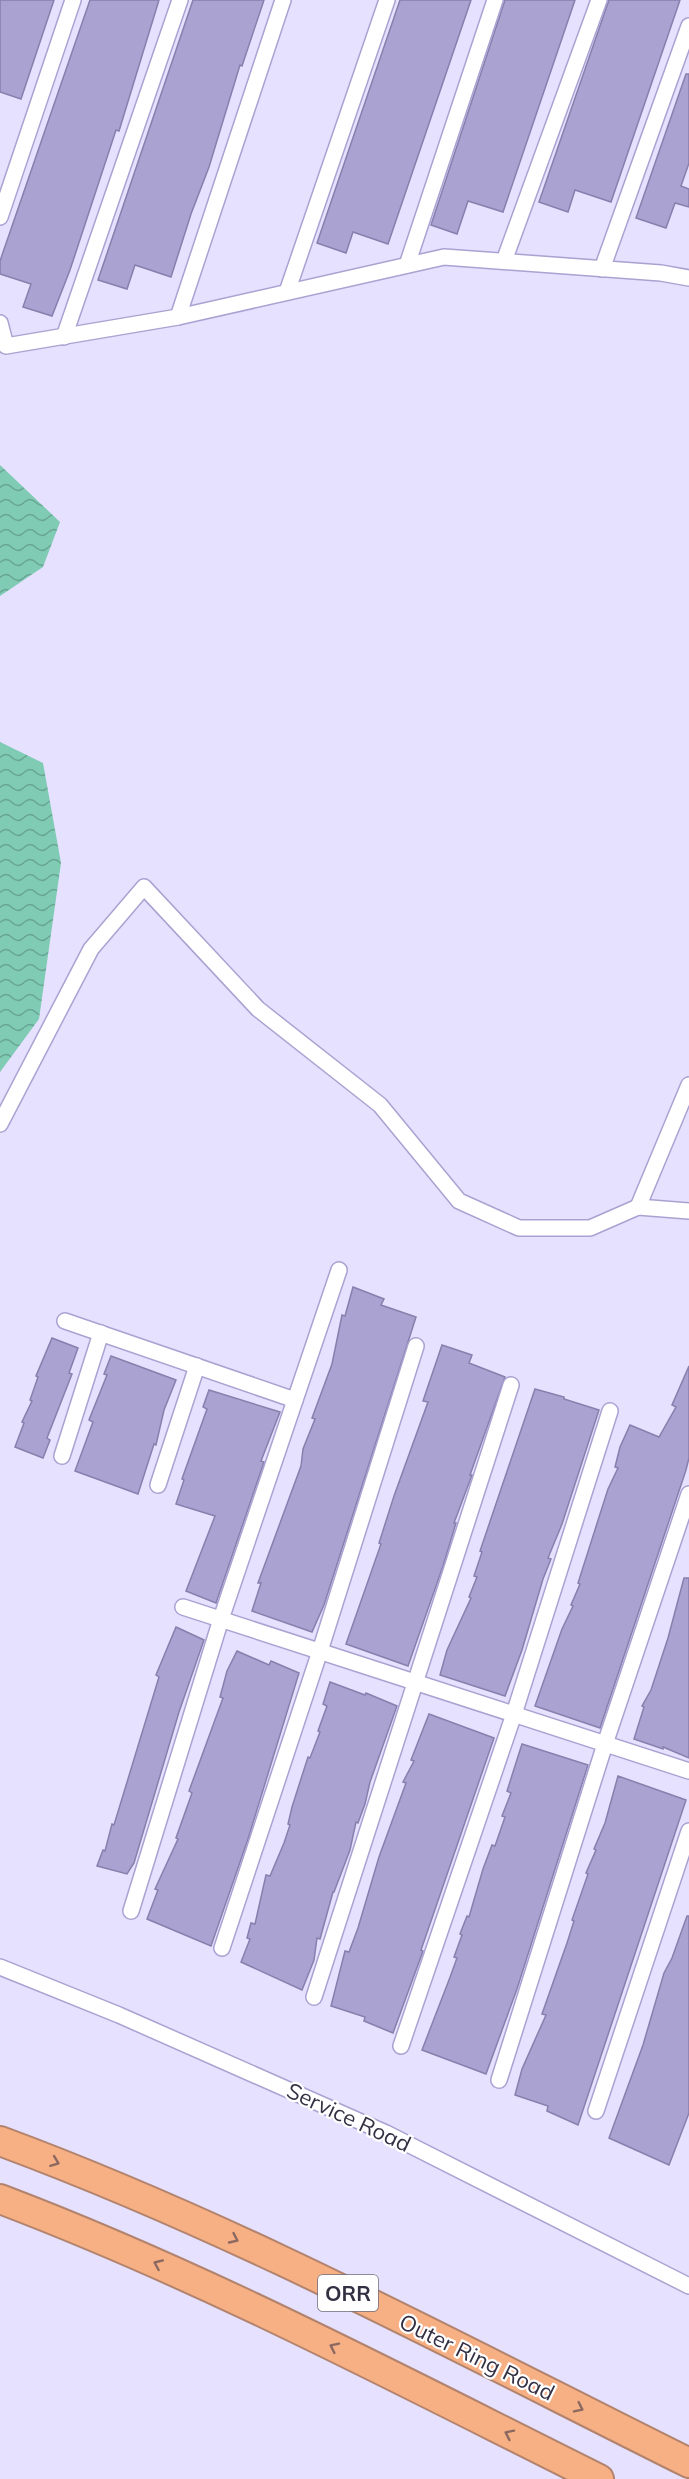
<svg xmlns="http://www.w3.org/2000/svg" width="689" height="2479" viewBox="0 0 689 2479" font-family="Mulish,sans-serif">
  <defs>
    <pattern id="water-waves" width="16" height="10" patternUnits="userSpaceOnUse" patternTransform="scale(1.5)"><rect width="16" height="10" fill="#7fcbb3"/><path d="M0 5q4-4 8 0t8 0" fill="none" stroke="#69a593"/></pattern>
  </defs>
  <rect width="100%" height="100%" fill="#e5e1ff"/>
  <g fill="url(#water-waves)">
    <path d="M0 465 60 522 43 567 0 596Z"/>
    <path d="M0 742 43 763 61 863 39 1019 0 1072Z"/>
  </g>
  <g fill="#aaa2d1" stroke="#887fad" stroke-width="1.5">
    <path d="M0 0H54L21 99 0 92Z"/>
    <path d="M90 0H159L119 131 116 130 70 270 52 316 23 307 31 284 0 274V261Z"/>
    <path d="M193 0H264L242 66 240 65 209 167 191 214 171 277 135 265 127 289 98 280Z"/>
    <path d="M400 0H471L388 244 353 232 346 253 317 243Z"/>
    <path d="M505 0H575L503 212 468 201 457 234 431 225Z"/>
    <path d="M609 0H680L611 202 575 190 568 212 539 202Z"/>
    <path d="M686 74H689V163L681 186 689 189V207L675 203 666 228 636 218Z"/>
    <path d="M353 1287 384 1299 381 1305 416 1317 324 1605 312 1632 252 1611 261 1583H258L301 1466 303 1449 315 1419 312 1418 332 1364 342 1315 345 1316Z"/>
    <path d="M52 1338 78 1348 69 1373 72 1374 47 1438 50 1440 43 1458 15 1447 24 1423 22 1422 32 1401 30 1400 38 1377 36 1376Z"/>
    <path d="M442 1345 472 1355 469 1363 505 1377 470 1475H472L454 1523H456L443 1566 408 1666 346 1644 381 1544 379 1543 394 1496 428 1402 423 1401Z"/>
    <path d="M111 1356 176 1380 164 1410 156 1445 154 1444 138 1494 75 1471 93 1422 89 1420 107 1375 104 1374Z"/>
    <path d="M689 1366V1458L686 1470 600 1728 535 1706 562 1629 573 1606 571 1605 580 1584 578 1583 608 1489 618 1468 615 1467 620 1447 630 1425 659 1437 676 1407 672 1405Z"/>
    <path d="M535 1389 564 1397V1399L599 1410 562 1524 548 1558 551 1559 543 1579 522 1650 505 1696 440 1675 447 1650 471 1598 469 1597 477 1577 474 1576 482 1552 480 1551Z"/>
    <path d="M209 1390 280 1412 261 1461 264 1462 216 1603 186 1591 215 1516 176 1504 184 1480 182 1479 207 1409 203 1407Z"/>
    <path d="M684 1578H689V1758L663 1747V1749L634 1739 644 1707 642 1706 651 1690 668 1638Z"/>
    <path d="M176 1627 204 1640 179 1712 134 1863 127 1874 97 1866 103 1850 105 1851 112 1824 114 1825 159 1677 156 1675Z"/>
    <path d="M237 1651 269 1665 271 1661 299 1673 248 1839 211 1946 147 1919 158 1890 155 1889 178 1839 176 1838 192 1793 189 1791 223 1698 220 1697 227 1671Z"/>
    <path d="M330 1682 365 1695 366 1693 397 1706 370 1782 365 1804 358 1823 356 1822 350 1850 334 1892H333L320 1939 317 1938 314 1960 302 1990 241 1962 250 1939 247 1938 251 1923 255 1924 266 1875 270 1876 284 1843 290 1825 288 1824 292 1807 308 1757 310 1758 320 1732 318 1731 327 1706 323 1704Z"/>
    <path d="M429 1714 494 1738 421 1950 423 1951 393 2033 364 2021 365 2017 331 2006 345 1951 349 1952 358 1928 379 1857 406 1783 403 1782 414 1761 411 1760Z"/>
    <path d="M522 1744 588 1765 517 1989 486 2074 422 2050 449 1980 457 1958 454 1957 462 1935 460 1934 467 1916 469 1917 483 1869 492 1845 495 1846 505 1817 502 1816 511 1793 507 1791Z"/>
    <path d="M618 1776 686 1800 578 2125 547 2111 548 2106 515 2095 522 2069 546 2015 542 2014 567 1943 574 1921 572 1920 588 1874 586 1873 596 1850 594 1849 605 1823Z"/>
    <path d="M687 1916H689V2113L669 2165 609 2138 643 2045 664 1973 672 1958Z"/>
  </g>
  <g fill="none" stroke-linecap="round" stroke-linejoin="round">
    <g stroke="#aaa2d1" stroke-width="18">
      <g id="minor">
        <path d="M0 217 73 0"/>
        <path d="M504 261 599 0"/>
        <path d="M407 265 495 0"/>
        <path d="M602 269 689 26"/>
        <path d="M287 292 387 0"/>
        <path d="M178 317 283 0"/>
        <path d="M0 323 6 346 178 317 444 257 661 273 689 278"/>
        <path d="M64 337 180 0"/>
        <path d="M0 1124 91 949 144 887 258 1009 380 1105 459 1201 519 1228H590L638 1207 689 1211"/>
        <path d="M638 1207 689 1085"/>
        <path d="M65 1321 295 1400"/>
        <path d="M62 1456 101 1333"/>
        <path d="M158 1485 197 1366"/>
        <path d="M183 1607 689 1771"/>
        <path d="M131 1911 221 1619 339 1270"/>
        <path d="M222 1948 320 1651 416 1346"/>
        <path d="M0 1967 119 2015 386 2133 689 2286"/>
        <path d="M314 1997 511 1385"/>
        <path d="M401 2046 514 1714 610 1411"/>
        <path d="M499 2080 605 1744 689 1494"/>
        <path d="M596 2111 689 1831"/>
      </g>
    </g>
    <g stroke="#b2836d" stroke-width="32">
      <g id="motorway">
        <path d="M0 2141C238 2229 462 2350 689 2463"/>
        <path d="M0 2199C206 2277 402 2381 599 2479"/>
      </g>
    </g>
    <use href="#minor" stroke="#fff" stroke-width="15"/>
    <use href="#motorway" stroke="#f7af84" stroke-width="28"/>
  </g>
  <defs><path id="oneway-chevron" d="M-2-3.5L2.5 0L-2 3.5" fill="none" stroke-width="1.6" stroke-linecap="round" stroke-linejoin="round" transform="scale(1.5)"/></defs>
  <g stroke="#8b6960">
    <use href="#oneway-chevron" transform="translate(55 2162) rotate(21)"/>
    <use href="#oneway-chevron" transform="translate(234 2239) rotate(25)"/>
    <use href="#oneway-chevron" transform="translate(158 2264) rotate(-156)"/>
    <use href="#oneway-chevron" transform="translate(334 2347) rotate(-154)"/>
    <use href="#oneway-chevron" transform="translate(579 2408) rotate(26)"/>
    <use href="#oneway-chevron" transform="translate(509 2434) rotate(-154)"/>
  </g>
  <g text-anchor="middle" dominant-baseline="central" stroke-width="4.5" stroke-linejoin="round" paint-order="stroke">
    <rect fill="#fff" stroke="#706e7b" stroke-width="1.5" x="318" y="2275" width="60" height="36" rx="4.5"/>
    <g font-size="21" font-weight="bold" fill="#333043">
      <text x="348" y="2293">ORR</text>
    </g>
    <g font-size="22" fill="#333043" stroke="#fff">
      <text transform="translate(349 2117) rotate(25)">Service Road</text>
      <text transform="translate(477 2357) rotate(26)">Outer Ring Road</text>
    </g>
  </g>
</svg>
